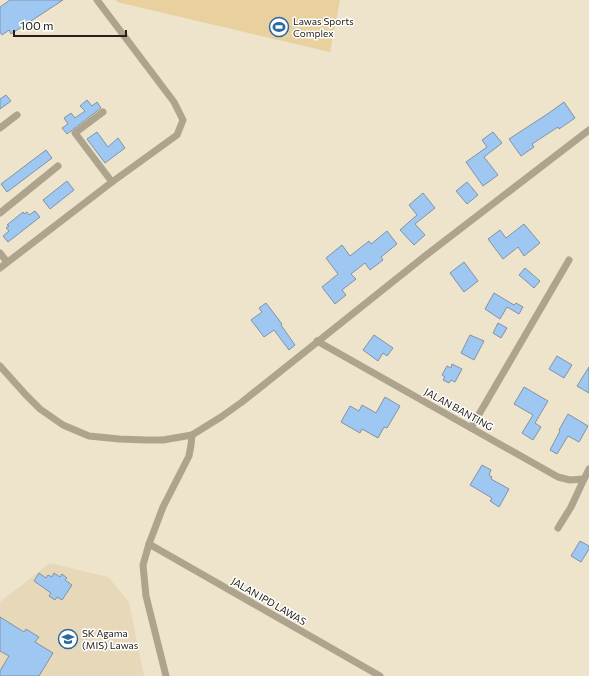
<svg xmlns="http://www.w3.org/2000/svg" width="589" height="676" viewBox="0 0 589 676" font-family="Commissioner,sans-serif">
  <rect width="100%" height="100%" fill="#eee3cb"/>
  <path fill="#e7d8b9" d="M50 563 108 577 129 602 144 676H0V602Z"/>
  <path fill="#e8d09f" d="M116 0H340L330 52 117 2Z"/>
  <g fill="#9ec8f2" stroke="#8193a5">
    <path d="M10 0H63L11 34 9 30 2 35 0 32V7Z"/>
    <path d="M6 95 11 101 0 109V99Z"/>
    <path d="M87 100 92 106 97 102 101 108 67 134 62 128 68 124 64 118 71 113 75 118 85 111 80 106Z"/>
    <path d="M564 102 575 118 559 129 558 127 532 144 534 147 521 156 509 139 549 113Z"/>
    <path d="M97 132 108 147 118 138 125 148 105 163 87 139Z"/>
    <path d="M493 132 502 143 484 157 498 175 483 186 466 162 487 147 482 140Z"/>
    <path d="M46 150 52 158 7 192 1 184Z"/>
    <path d="M67 181 74 190 50 209 43 200Z"/>
    <path d="M467 182 478 195 467 204 456 191Z"/>
    <path d="M423 193 435 208 415 224 425 235 414 245 400 230 417 215 409 205Z"/>
    <path d="M35 211 40 217 8 242 3 236 9 231 6 228 9 226 7 225 23 212 24 214 27 212 29 215Z"/>
    <path d="M524 224 540 243 524 256 518 247 503 259 488 239 500 230 506 238Z"/>
    <path d="M387 231 397 244 381 257 383 260 370 270 365 263 351 274 356 279 342 290 346 295 335 304 322 287 338 274 326 258 342 245 350 256 369 241 371 244Z"/>
    <path d="M464 262 478 281 464 292 450 273Z"/>
    <path d="M525 268 540 281 534 288 519 275Z"/>
    <path d="M494 293 514 305 516 303 523 307 519 314 507 307 500 319 485 309Z"/>
    <path d="M266 303 282 324 281 325 295 345 289 350 274 330 264 337 251 320 262 312 259 308Z"/>
    <path d="M498 323 507 328 501 338 493 333Z"/>
    <path d="M374 335 393 348 387 356 383 353 378 361 363 350Z"/>
    <path d="M470 335 484 341 474 360 461 353Z"/>
    <path d="M557 356 572 365 564 378 549 369Z"/>
    <path d="M452 364 462 369 455 382 451 380 449 383 443 380 445 377 442 375 447 366 451 368Z"/>
    <path d="M589 367V393L577 386Z"/>
    <path d="M524 387 548 401 535 423 541 427 533 440 522 433 533 415 514 404Z"/>
    <path d="M385 397 400 406 387 428 384 427 378 438 362 429 360 433 341 422 350 406 359 411 362 405 376 413Z"/>
    <path d="M568 414 588 426 579 442 568 436 557 454 550 450 560 431 559 430Z"/>
    <path d="M482 465 491 470 489 475 492 477 491 479 509 489 499 507 490 501 492 498 470 485Z"/>
    <path d="M580 541 589 546V549L581 562 571 556Z"/>
    <path d="M39 573 46 578 48 575 52 577 54 573 60 577 62 574 67 578 65 580 72 585 62 600 57 597 55 600 49 596 51 593 34 581Z"/>
    <path d="M0 617 24 632 26 629 39 637 35 642 53 653 39 676H0V671L9 656 0 651Z"/>
  </g>
  <g fill="none" stroke-linecap="round" stroke-linejoin="round">
    <g stroke="#aea38d" stroke-width="7">
      <path d="M103 112 75 133 112 182"/>
      <path d="M0 128 17 115"/>
      <path d="M0 213 58 166"/>
      <path d="M0 253 7 262"/>
      <path d="M0 268 112 182 177 135 183 120 174 102 97 0"/>
      <path d="M317 341 558 477 570 480 584 479 589 469"/>
      <path d="M0 366 26 395 40 409 63 425 89 436 119 439 146 440H163L192 435 221 417 242 402 425 256 589 130"/>
      <path d="M471 428 569 260"/>
      <path d="M558 528 571 507 584 479"/>
      <path d="M149 544 380 676"/>
      <path d="M166 676 146 596 143 565 149 544 163 507 189 456 191 445 192 435"/>
    </g>
  </g>
  <defs>
    <g id="stadium-ring" transform="scale(1)"><circle r="9.5" fill="#fff" stroke="#2b69a0" stroke-width="1.5"/><path d="M0-5a6.5 5 0 1 0 0 10a6.5 5 0 1 0 0-10ZM-3.5-1.8h7v3.6h-7Z" fill="#2b69a0"/></g>
    <g id="school-ring" transform="scale(1)"><circle r="9.5" fill="#fff" stroke="#2b69a0" stroke-width="1.5"/><path d="M0-5L7-2L0 1L-7-2ZM-4 1L0 2.5L4 1V4Q0 6-4 4Z" fill="#2b69a0"/></g>
  </defs>
  <g fill-rule="evenodd">
    <use href="#stadium-ring" x="279" y="27"/>
    <use href="#school-ring" x="68" y="639"/>
  </g>
  <g text-anchor="middle" dominant-baseline="central" stroke-width="3" stroke-linejoin="round" paint-order="stroke">
    <g font-size="10" fill="#252118" stroke="#fff" text-anchor="start">
      <text x="293" y="21">Lawas Sports<tspan x="293" dy="12">Complex</tspan></text>
      <text x="82" y="633">SK Agama<tspan x="82" dy="12">(MIS) Lawas</tspan></text>
    </g>
    <g font-size="10" fill="#252118" stroke="#fff">
      <text transform="translate(459 409) rotate(29)">JALAN BANTING</text>
      <text transform="translate(269 601) rotate(30)">JALAN IPD LAWAS</text>
    </g>
  </g>
  <path d="M14 30v6h112v-6" fill="none" stroke="#252118" stroke-width="2"/>
  <text x="20" y="30" font-size="12" fill="#252118" stroke="#ffffff" stroke-width="3" paint-order="stroke">100 m</text>
</svg>
